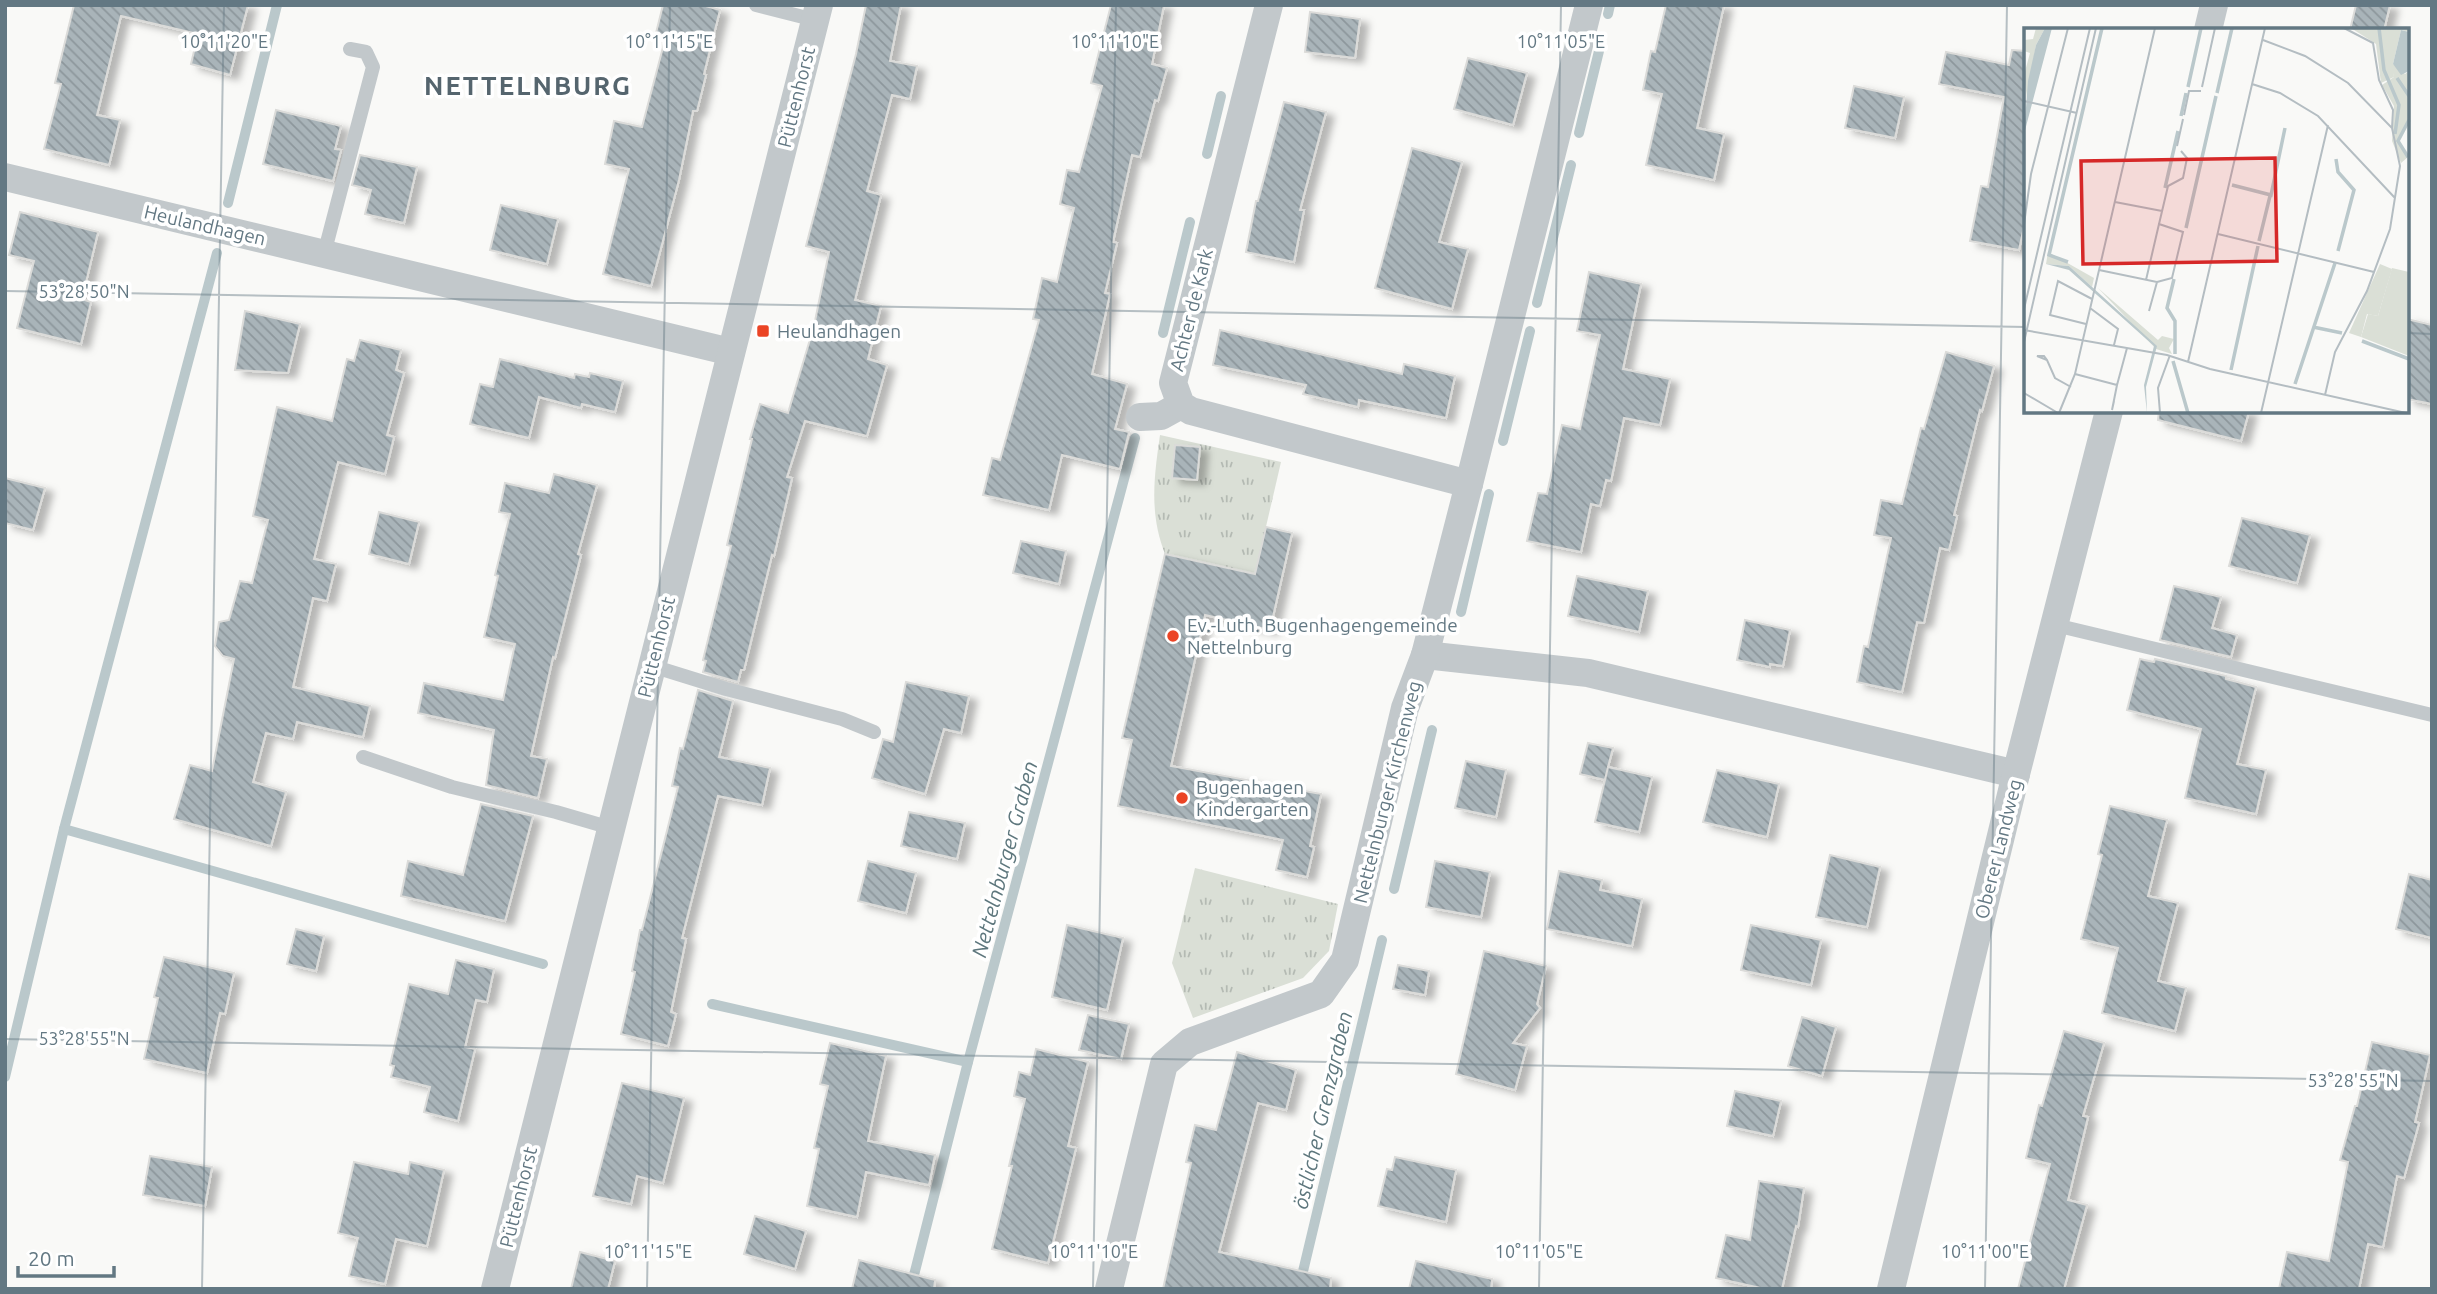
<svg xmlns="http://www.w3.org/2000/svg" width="2437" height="1294" viewBox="0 0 2437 1294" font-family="Ubuntu,sans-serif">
  <defs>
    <pattern id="grass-tufts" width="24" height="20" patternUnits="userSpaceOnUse" patternTransform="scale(1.75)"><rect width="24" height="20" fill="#dadfd6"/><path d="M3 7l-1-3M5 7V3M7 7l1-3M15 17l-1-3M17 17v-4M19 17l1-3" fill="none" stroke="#b4bab3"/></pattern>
    <pattern id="building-back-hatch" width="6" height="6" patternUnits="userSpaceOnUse" patternTransform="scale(1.75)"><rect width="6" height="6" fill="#a9b4b9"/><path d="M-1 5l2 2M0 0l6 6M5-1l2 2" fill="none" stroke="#8d979c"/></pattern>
    <filter id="shadow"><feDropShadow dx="8" dy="4.5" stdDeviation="3.5" flood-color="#0004"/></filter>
  </defs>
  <rect width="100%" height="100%" fill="#f9f9f7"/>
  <g fill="url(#grass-tufts)">
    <path d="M1160 435 1281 462 1255 574 1165 554C1149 513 1154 477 1160 435Z"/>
    <path d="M1195 868 1338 904 1329 951 1303 978 1193 1018 1172 963Z"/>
  </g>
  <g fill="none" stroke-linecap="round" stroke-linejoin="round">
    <g stroke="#bac8cb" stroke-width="10">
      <path d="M1608 14 1610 5"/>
      <path d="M1579 133 1599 51"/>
      <path d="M1207 154 1221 96"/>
      <path d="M228 203 277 5"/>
      <path d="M1537 303 1571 165"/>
      <path d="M1163 333 1190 222"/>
      <path d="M1503 441 1530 331"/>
      <path d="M1461 612 1489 494"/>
      <path d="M64 829 217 253"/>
      <path d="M1394 889 1432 730"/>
      <path d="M712 1004 968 1062"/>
      <path d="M5 1077 64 829 543 964"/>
      <path d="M1300 1284 1382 940"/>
      <path d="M911 1287 968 1062 1135 438"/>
    </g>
  </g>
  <g fill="url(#building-back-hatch)" stroke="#dbdbd9" stroke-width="2" filter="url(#shadow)">
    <path d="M74 5H248L230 75 191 64 198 34 121 16 97 115 120 120 109 165 44 149 61 84 55 83Z"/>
    <path d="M663 5H702L720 10 704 74 706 75 697 111H693L679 180 651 286 603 274 629 169 605 164 614 121 642 127 666 36 656 33Z"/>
    <path d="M866 5H901L890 61 917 66 910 99 892 95 867 191 881 195 855 300 881 306 868 359 887 365 867 436 805 421 787 477 792 478 774 556 772 555 744 670H741L738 682 703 672 706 661 703 660 731 546 727 545 752 439H750L760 404 788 413 814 326 829 252 806 246 856 54Z"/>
    <path d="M1111 5H1164L1152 64 1167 68 1158 101 1155 100 1140 157 1132 155 1113 242 1117 243 1105 293 1110 294 1092 374 1127 384 1115 429 1129 432 1120 469 1062 455 1049 510 983 495 992 458 1000 460 1039 320 1033 319 1042 278 1057 282 1074 208 1060 204 1067 170 1079 172 1102 86 1091 83Z"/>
    <path d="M1666 5H1724L1697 128 1724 134 1714 180 1646 165 1662 94 1643 90 1651 51 1655 52Z"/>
    <path d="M2356 5H2390L2384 30H2350Z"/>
    <path d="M1310 12 1360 19 1355 58 1305 52Z"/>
    <path d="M2012 50 2026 51V217L2019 250 1970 241 1981 186 1988 187 2004 97 1939 84 1946 52 2009 65Z"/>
    <path d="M1468 58 1527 73 1513 125 1454 109Z"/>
    <path d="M1854 86 1904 97 1895 138 1845 128Z"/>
    <path d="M1284 102 1326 112 1300 210H1304L1294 262 1246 252 1256 201H1258Z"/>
    <path d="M276 110 341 126 335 149 341 150 333 181 263 164Z"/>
    <path d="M1412 148 1462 162 1439 242 1468 249 1452 309 1375 288Z"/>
    <path d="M360 155 417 167 404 223 365 214 371 190 352 185Z"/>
    <path d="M501 205 558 219 547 264 490 250Z"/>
    <path d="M20 212 98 232 82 299 91 302 81 344 17 328 34 261 9 255Z"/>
    <path d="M1589 272 1641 284 1623 369 1670 379 1660 425 1624 418 1611 481 1606 480 1600 506 1591 504 1581 552 1527 541 1538 493 1547 494 1562 425 1580 429 1600 335 1577 331Z"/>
    <path d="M245 311 300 324 288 373 235 370Z"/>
    <path d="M2407 319 2432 325V404L2407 399Z"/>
    <path d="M1220 330 1402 374 1404 364 1455 376 1446 418 1359 400 1358 407 1303 394 1306 385 1213 365Z"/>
    <path d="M360 340 401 350 396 370 404 373 387 435 394 437 385 474 338 462 314 559 336 564 327 601 313 598 293 687 370 706 363 737 297 722 293 739 266 733 253 782 286 792 271 846 174 819 190 765 212 771 234 659 223 656 215 646 219 622 229 620 240 581 252 583 268 520 253 516 277 407 332 421 347 359 354 361Z"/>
    <path d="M1946 352 1994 366 1982 411 1980 410 1954 515 1957 516 1949 550 1940 548 1924 623 1917 622 1902 692 1857 682 1864 646 1868 647 1891 538 1874 535 1881 500 1902 504 1921 428 1924 429Z"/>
    <path d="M500 359 574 378 575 374 589 377 590 373 623 381 615 412 582 404 581 408 539 397 529 438 470 424 480 384 493 387Z"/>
    <path d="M2159 411H2249L2241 441 2158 420Z"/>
    <path d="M1175 445 1200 447 1197 480 1172 478Z"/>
    <path d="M554 474 597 485 578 554 581 555 555 658 553 657 531 756 547 759 538 798 486 785 494 730 418 713 424 683 503 700 515 644 484 637 498 576 495 575 510 514 499 512 505 483 549 493Z"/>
    <path d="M5 478 45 488 33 530 5 523Z"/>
    <path d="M379 512 419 522 409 564 369 554Z"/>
    <path d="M2242 518 2310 535 2297 583 2229 566Z"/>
    <path d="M1266 527 1292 533 1270 630 1205 615 1171 766 1321 794 1310 846 1314 847 1307 877 1276 870 1283 840 1118 806 1132 740 1122 738 1165 554 1255 574Z"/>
    <path d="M1021 541 1066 551 1059 584 1013 573Z"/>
    <path d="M1577 576 1648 591 1639 632 1568 616Z"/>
    <path d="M2174 586 2221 597 2212 628 2237 635 2231 657 2160 640Z"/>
    <path d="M1745 620 1790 630 1783 666 1770 664V667L1737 660Z"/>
    <path d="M2140 659 2154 662 2155 659 2226 676V679L2256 687 2237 764 2266 770 2256 814 2185 798 2201 729 2127 710Z"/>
    <path d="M906 682 969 696 961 733 944 729 925 794 872 778 883 739 893 742Z"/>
    <path d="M698 690 733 701 719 757 770 768 762 805 718 796 682 938 686 939 671 1012 676 1014 668 1046 621 1034 635 972 632 971 640 930H642L678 787 672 786 680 748 683 749Z"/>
    <path d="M1588 743 1613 748 1608 767 1652 777 1639 832 1595 822 1608 767 1605 780 1580 774Z"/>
    <path d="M1466 761 1506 770 1496 817 1455 808Z"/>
    <path d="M1717 770 1779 784 1767 837 1703 822Z"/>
    <path d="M481 804 533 816 505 921 401 896 408 861 463 875Z"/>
    <path d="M2110 806 2167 820 2148 896 2178 903 2158 981 2186 988 2175 1031 2102 1013 2118 948 2081 939 2102 855 2098 854Z"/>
    <path d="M909 812 965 823 957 859 901 846Z"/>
    <path d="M1830 855 1880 867 1867 927 1816 917Z"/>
    <path d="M868 861 916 873 906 913 858 901Z"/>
    <path d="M1435 861 1490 872 1481 917 1426 907Z"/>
    <path d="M1559 871 1602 880 1600 890 1642 899 1632 946 1547 929Z"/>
    <path d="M2409 874 2432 880V938L2396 929Z"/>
    <path d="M1067 925 1123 938 1107 1010 1052 997Z"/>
    <path d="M1751 925 1821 940 1811 985 1741 970Z"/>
    <path d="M296 929 324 936 316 971 287 964Z"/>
    <path d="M1484 951 1546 966 1537 1004 1540 1008 1513 1043 1527 1046 1515 1090 1456 1074Z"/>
    <path d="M164 957 234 973 225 1014 220 1013 207 1073 144 1059 158 998 154 997Z"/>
    <path d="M456 960 494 969 487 1002 476 1000 465 1047 475 1049 458 1121 424 1112 430 1087 391 1077 394 1066 390 1065 409 984 448 994Z"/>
    <path d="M1398 965 1429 971 1425 995 1393 989Z"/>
    <path d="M1088 1015 1129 1024 1121 1059 1079 1050Z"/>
    <path d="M1802 1017 1836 1027 1822 1076 1788 1066Z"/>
    <path d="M2064 1031 2104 1043 2083 1116 2088 1117 2068 1200 2087 1205 2064 1289H2018L2050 1164 2026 1158 2039 1105 2042 1106Z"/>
    <path d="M2372 1042 2430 1055 2415 1122 2419 1123 2404 1178 2397 1176 2383 1247 2368 1244 2359 1289H2279L2287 1252 2329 1261 2348 1162 2340 1160 2355 1106H2357Z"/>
    <path d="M830 1043 886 1056 868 1141 935 1155 929 1185 866 1172 857 1217 807 1206 819 1149 814 1148 828 1086 820 1084Z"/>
    <path d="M1036 1049 1088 1062 1068 1146 1076 1148 1048 1263 992 1249 1012 1166H1009L1025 1099 1014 1096 1019 1072 1030 1075Z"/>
    <path d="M1237 1052 1296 1070 1286 1110 1258 1103 1219 1252 1331 1278 1330 1289H1163L1191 1163 1186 1162 1195 1125 1216 1130Z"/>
    <path d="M622 1083 684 1098 663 1183 637 1176 631 1204 593 1196Z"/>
    <path d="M1735 1091 1781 1101 1773 1136 1727 1126Z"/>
    <path d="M150 1156 212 1167 205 1206 143 1195Z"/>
    <path d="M1395 1157 1456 1170 1446 1222 1378 1206 1387 1169 1392 1170Z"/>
    <path d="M354 1162 408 1174 410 1162 444 1170 427 1246 396 1239 385 1284 349 1276 358 1238 338 1233Z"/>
    <path d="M1759 1181 1804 1188 1798 1227 1796 1226 1782 1289H1765L1716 1278 1726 1235 1750 1240Z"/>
    <path d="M755 1216 806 1231 795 1269 744 1254Z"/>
    <path d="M580 1252 615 1261 608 1289H571Z"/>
    <path d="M859 1260 935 1280 934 1289H852Z"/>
    <path d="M1416 1261 1492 1279 1491 1289H1409Z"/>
  </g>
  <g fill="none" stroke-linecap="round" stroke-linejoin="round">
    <g stroke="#c2c8cb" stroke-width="14">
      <path d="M756 5 815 20"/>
      <path d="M324 254 373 67 366 52 350 49"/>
      <path d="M2055 625 2432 715"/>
      <path d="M652 666 726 689 842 719 874 732"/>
      <path d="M363 757 452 787 556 812 611 828"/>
    </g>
    <g stroke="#c2c8cb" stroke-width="28">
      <path d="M2208 30 2214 5"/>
      <path d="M5 177 731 352"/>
      <path d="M1140 417 1161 416 1181 405"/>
      <path d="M1469 484 1589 5"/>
      <path d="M1425 655 1588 673 2016 774"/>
      <path d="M495 1289 819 5"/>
      <path d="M1109 1289 1164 1064 1190 1042 1321 994 1345 960 1405 708 1425 655 1469 484 1191 411 1181 405 1173 383 1269 5"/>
      <path d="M1891 1289 2016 774 2109 411"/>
    </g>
  </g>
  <path fill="none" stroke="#637883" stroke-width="2" stroke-opacity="0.45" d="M5 291 2026 327M2407 333 2432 334M5 1039 2432 1081M202 1289 224 5M647 1289 670 5M1093 1289 1116 5M1539 1289 1561 5M1985 1289 2007 5M2431 1289 2432 1231"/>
  <g fill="#eb4425" stroke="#fff" stroke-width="2.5">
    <rect x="756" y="324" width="14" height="14" rx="3.5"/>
    <circle cx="1173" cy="636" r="7"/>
    <circle cx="1182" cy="798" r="7"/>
  </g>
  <g text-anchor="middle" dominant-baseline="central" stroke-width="7" stroke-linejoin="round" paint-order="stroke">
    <g font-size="19" fill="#637883" stroke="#fff">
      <text transform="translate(796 97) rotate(-76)">Püttenhorst</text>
      <text transform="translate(205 225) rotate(13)">Heulandhagen</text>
      <text transform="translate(1191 310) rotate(-76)">Achter de Kark</text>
      <text transform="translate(656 647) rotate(-76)">Püttenhorst</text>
      <text transform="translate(1387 792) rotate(-76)">Nettelnburger Kirchenweg</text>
      <text transform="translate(1998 849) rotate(-76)">Oberer Landweg</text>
      <text transform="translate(518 1197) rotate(-76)">Püttenhorst</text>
    </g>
    <g font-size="19" fill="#637883" stroke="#fff" text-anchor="start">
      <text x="777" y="331">Heulandhagen</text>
      <text x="1187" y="625">Ev.-Luth. Bugenhagengemeinde<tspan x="1187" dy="22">Nettelnburg</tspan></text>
      <text x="1196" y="787">Bugenhagen<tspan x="1196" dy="22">Kindergarten</tspan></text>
    </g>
    <g font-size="21" font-style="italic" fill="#5e777d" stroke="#fff">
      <text transform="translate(1004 859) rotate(-75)">Nettelnburger Graben</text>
      <text transform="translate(1322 1110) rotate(-77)">östlicher Grenzgraben</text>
    </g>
    <g font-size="26" font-weight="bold" letter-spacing="2" fill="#55656e" stroke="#fff">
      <text x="528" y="85">NETTELNBURG</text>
    </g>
  </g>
  <g transform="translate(2024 28)">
    <rect width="385" height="385" fill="#f9f9f7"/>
    <path d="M12 0H21L12 17 3 70 0 47 6 25 0 23V12L9 11ZM369 0 371 4 373 0H385V4L377 2 369 36 381 46 385 43V89L374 113 384 129 377 135 368 113 370 78 358 57 370 49 367 37ZM24 224 70 250 68 259 45 238 22 236ZM356 236 368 241 354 288 343 286 337 309 325 305ZM74 260 134 312 138 308 150 311 145 320 148 326 132 321Z" fill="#dadfd6"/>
    <path d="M327 0H373L368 31 370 49 357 55 352 16Z" fill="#dadfd6"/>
    <path d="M368 240 385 244V328L337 309 344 286 354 288Z" fill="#dadfd6"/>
    <path d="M21 0H28L0 106 4 53 12 17ZM377 2 385 4V43L377 47 369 36ZM22 236 45 238 133 318 122 359 123 385 120 357 130 318 45 242Z" fill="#bac8cb"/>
    <path fill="none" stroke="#bac8cb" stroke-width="3.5" d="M355 0 360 42 375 77 371 106M373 50 385 68M164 59 177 0M193 65 208 0M157 88 162 65M384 129 374 113 385 92M312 131 314 144 330 162 314 223M208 157 247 167 261 100M141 160 154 103M162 200 192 68M235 213 246 168M44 234 25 227 78 0M150 251 143 280 151 293V326M289 299 318 305M338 313 385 331M149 333 164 385M207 342 234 218M271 356 311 235"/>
    <path fill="none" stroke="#b4bdc2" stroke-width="2" d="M320 0 349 15 355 52 369 82 368 100M239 12 281 28 324 55 368 100 376 138 366 201 343 263 311 324 301 367M228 56 256 65 294 88 371 170M178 59 191 0M0 73 53 85M160 87 165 63H177M153 118 159 91M91 174 138 183M0 196 7 146 44 0M194 206 350 244M75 242 133 254 125 283M122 252 135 196M133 254 148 250 159 204 135 196 144 158 159 150 163 130 157 123M66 280 94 301 90 317M0 281 66 0M62 296 26 287 34 253 68 271M0 302 143 327 186 341 382 385M0 314 72 0M23 332 13 328H20L23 332 31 350 47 359M164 334 241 0M51 346 93 357 103 320M0 365 34 385M90 373 88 382 93 357M35 385 51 346 131 0M136 385 134 360 146 327M237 385 304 97"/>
    <path fill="#d62828" fill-opacity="0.15" stroke="#d62828" stroke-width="3.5" d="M251 130 253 233 59 236 57 133Z"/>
    <rect width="385" height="385" fill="none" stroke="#637883" stroke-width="3.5"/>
  </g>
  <g font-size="18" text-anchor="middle" fill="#637883" stroke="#fff" stroke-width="7" stroke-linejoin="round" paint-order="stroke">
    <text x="224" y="48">10°11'20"E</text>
    <text x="669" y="48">10°11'15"E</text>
    <text x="1115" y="48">10°11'10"E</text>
    <text x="1561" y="48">10°11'05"E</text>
    <text x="84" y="298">53°28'50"N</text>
    <text x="84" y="1045">53°28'55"N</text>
    <text x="2353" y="1087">53°28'55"N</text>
    <text x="648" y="1258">10°11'15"E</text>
    <text x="1094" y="1258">10°11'10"E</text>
    <text x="1539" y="1258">10°11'05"E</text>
    <text x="1985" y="1258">10°11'00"E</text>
  </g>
  <rect width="2437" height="1294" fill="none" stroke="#637883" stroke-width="14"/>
  <path d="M18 1266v10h96v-10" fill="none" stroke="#637883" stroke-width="3.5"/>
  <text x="28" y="1266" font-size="21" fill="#637883" stroke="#ffffff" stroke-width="5" paint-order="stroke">20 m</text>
</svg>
